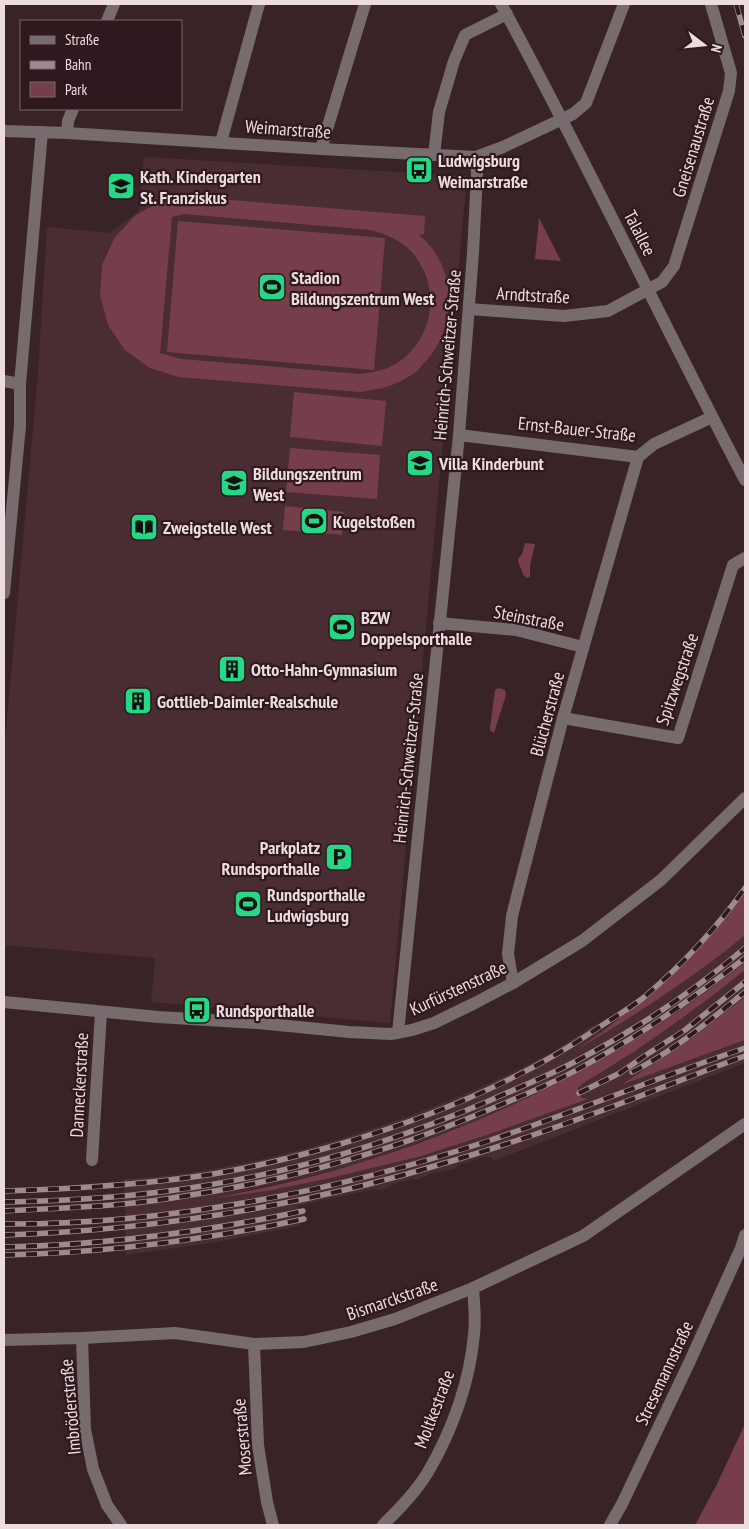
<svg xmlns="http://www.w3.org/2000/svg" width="749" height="1529" viewBox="0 0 749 1529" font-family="'PT Sans Narrow',sans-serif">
  <rect width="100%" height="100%" fill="#392327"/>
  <g fill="#4a2d33">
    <path d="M144 157 467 176 390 1023 151 1002 155 958 4 945V754L38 372 47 227 110 233 139 211Z"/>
    <path d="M745 935V962L703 994 613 1053 566 1080 518 1104 469 1125 367 1161 316 1175 223 1196 267 1191 322 1180 418 1157 487 1135 585 1100 581 1096 578 1091 580 1086 582 1084 614 1065 678 1022 745 970V997L691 1039 624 1084 745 1040V1063L493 1161 492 1158 484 1157 459 1165 454 1169 429 1174 425 1177 416 1180 412 1179 393 1184 388 1188 378 1190 374 1189 296 1206 301 1209 305 1215 303 1222 298 1226 217 1242 126 1255 124 1179 166 1176 209 1170 259 1160 308 1148 359 1133 409 1116 458 1097 505 1076 551 1053 594 1025 600 1033 585 1045 647 1007 690 977Z"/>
  </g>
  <g fill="#763e4b" fill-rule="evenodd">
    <path d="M194 197 425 216 424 234 419 235C457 265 458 326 426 361 422 365 418 371 413 374 395 386 381 389 360 392L179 377 150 368 125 350 108 325 100 295 102 265 115 237 136 215 163 200ZM184 214 371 230C387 235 399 239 411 251 415 255 418 260 420 264 444 301 425 357 382 370 375 372 366 373 359 374L182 359 160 353 172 217Z"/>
    <path d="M539 218 561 261 535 259Z"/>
    <path d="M178 221 385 238 374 370 167 352Z"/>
    <path d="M294 392 386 401 382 446 290 437Z"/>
    <path d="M290 448 380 455 377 499 286 492Z"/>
    <path d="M285 506 344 512 342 535 283 530Z"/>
    <path d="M525 543 535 544 530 566V577L527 578 523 575C522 568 518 565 518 559L522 554Z"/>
    <path d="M498 688 505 690 506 695 494 733 490 730V728L495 690Z"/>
    <path d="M745 891V935C693 978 636 1015 578 1049 627 1014 675 976 714 931 725 918 735 904 745 891Z"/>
    <path d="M745 962V970C693 1012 640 1050 582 1084L578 1088 579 1094 582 1098 588 1099 487 1135 418 1157 322 1180 267 1191 214 1198C249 1191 283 1184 318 1175 475 1132 617 1064 745 962Z"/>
    <path d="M745 997V1040L621 1085 691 1039Z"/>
    <path d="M745 1424V1525H695L716 1486Z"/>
  </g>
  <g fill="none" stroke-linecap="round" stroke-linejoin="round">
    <g stroke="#776b6d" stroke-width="12">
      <path d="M501 4C586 160 662 322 745 480"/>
      <path d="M107 21 114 4"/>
      <path d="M4 131 67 133 321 149 476 157 503 147 573 114 586 103 624 4"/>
      <path d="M67 133 68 121 73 109"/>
      <path d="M221 142 259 4"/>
      <path d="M321 149 365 4"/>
      <path d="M434 155 439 112 454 61 465 35 507 14"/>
      <path d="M469 309 564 316 608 311 662 282 674 266 729 91 731 73 711 4"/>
      <path d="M4 381 20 384"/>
      <path d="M459 435 638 457 654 444 712 417"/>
      <path d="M4 593 20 426V384L42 132"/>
      <path d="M439 623 516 630 583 647"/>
      <path d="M563 718 678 738 733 565 745 558"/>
      <path d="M513 983 508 954 512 916 519 888 563 718 638 457"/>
      <path d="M4 1002 158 1017 258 1023 349 1032 391 1034 412 1030 434 1023 475 1003 513 983 582 941 661 880 745 798"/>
      <path d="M398 1033 459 435 473 253 477 174 476 157"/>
      <path d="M92 1160 101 1012"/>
      <path d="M82 1338 85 1429 93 1469 107 1505 121 1525"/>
      <path d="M4 1340 82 1338 175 1333 254 1344 304 1342 351 1332 395 1319 473 1288 583 1236 745 1124"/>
      <path d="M254 1344 258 1445 267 1502 273 1525"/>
      <path d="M383 1525C399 1509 416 1492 428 1472 452 1431 470 1382 474 1334 476 1319 474 1303 473 1288"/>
      <path d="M610 1525 622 1504 690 1361 741 1248 745 1235"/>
    </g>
    <g stroke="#9e8b8f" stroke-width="5.5">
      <g id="rail">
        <path d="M736 4 745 36"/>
        <path d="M632 1072C674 1051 709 1021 745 992"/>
        <path d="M579 1093 620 1073 646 1055 685 1030 745 982"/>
        <path d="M4 1191C71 1189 140 1185 207 1175 251 1168 295 1157 337 1145 429 1118 519 1082 598 1028 613 1018 629 1009 643 998 682 965 716 929 745 888"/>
        <path d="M4 1202C58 1201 114 1198 168 1191 279 1177 389 1144 491 1100 522 1086 553 1074 582 1058 640 1027 695 990 745 948"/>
        <path d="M4 1211C60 1208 116 1207 172 1198 285 1182 393 1151 498 1106 529 1093 560 1080 589 1063 644 1033 695 997 745 958"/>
        <path d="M4 1224C165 1225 335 1192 488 1141 575 1112 659 1077 745 1048"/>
        <path d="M4 1235C157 1230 309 1205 455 1160 499 1147 543 1132 587 1116 640 1097 692 1075 745 1056"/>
        <path d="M4 1247C105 1245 204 1232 303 1211"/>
        <path d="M4 1255C105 1253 205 1240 304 1219"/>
      </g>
    </g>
    <use href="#rail" stroke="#2f191e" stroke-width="4" stroke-dasharray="11" stroke-linecap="butt"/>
  </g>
  <defs>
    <g id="bus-square" transform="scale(1.4375)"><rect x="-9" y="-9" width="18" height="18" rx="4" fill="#26d886" stroke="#2f191e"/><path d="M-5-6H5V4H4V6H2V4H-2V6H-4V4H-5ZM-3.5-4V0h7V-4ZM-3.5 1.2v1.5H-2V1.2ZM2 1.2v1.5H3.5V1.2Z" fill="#111"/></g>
    <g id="school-square" transform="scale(1.4375)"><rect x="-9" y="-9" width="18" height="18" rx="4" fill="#26d886" stroke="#2f191e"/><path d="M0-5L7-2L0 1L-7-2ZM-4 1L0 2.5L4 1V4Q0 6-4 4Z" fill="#111"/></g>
    <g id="stadium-square" transform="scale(1.4375)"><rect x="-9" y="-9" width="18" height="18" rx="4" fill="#26d886" stroke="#2f191e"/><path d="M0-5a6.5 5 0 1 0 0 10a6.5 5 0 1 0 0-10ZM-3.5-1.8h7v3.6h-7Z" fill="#111"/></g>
    <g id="library-square" transform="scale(1.4375)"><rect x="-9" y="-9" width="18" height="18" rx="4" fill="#26d886" stroke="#2f191e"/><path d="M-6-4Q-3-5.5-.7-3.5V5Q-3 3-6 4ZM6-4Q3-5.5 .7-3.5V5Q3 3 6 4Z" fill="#111"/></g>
    <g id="building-square" transform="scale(1.4375)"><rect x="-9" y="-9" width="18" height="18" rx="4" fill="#26d886" stroke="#2f191e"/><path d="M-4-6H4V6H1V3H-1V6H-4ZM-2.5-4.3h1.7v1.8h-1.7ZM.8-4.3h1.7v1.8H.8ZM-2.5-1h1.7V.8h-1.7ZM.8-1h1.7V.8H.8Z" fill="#111"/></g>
    <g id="parking-square" transform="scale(1.4375)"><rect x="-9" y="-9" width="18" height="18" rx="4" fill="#26d886" stroke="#2f191e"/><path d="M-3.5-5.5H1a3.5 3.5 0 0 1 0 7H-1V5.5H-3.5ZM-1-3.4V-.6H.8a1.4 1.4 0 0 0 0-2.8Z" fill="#111"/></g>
  </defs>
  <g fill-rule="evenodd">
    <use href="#bus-square" x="419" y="170"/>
    <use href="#school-square" x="121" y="186"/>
    <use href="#stadium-square" x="272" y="287"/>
    <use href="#school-square" x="420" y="463"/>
    <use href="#school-square" x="234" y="483"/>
    <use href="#stadium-square" x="314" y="521"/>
    <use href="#library-square" x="144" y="527"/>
    <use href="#stadium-square" x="342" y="627"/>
    <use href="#building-square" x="232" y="669"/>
    <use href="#building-square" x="138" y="701"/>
    <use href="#parking-square" x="339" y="857"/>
    <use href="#stadium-square" x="248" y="904"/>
    <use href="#bus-square" x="197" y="1010"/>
  </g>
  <g text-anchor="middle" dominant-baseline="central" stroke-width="4.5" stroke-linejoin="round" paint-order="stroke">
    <g font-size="18" fill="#ecdcdf" stroke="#2f191e">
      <text transform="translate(288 129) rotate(4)">Weimarstraße</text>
      <text transform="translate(693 147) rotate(-73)">Gneisenaustraße</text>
      <text transform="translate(640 233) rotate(63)">Talallee</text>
      <text transform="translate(533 295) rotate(3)">Arndtstraße</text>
      <text transform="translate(447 355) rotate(-85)">Heinrich-Schweitzer-Straße</text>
      <text transform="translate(577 429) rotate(6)">Ernst-Bauer-Straße</text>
      <text transform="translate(529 618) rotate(11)">Steinstraße</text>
      <text transform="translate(677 679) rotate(-71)">Spitzwegstraße</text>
      <text transform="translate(547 714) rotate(-75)">Blücherstraße</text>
      <text transform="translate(408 758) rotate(-84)">Heinrich-Schweitzer-Straße</text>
      <text transform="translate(458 988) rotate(-25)">Kurfürstenstraße</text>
      <text transform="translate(79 1085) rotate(-87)">Danneckerstraße</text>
      <text transform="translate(392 1299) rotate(-19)">Bismarckstraße</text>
      <text transform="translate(664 1373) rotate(-65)">Stresemannstraße</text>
      <text transform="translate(70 1407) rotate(-95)">Imbröderstraße</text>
      <text transform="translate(434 1409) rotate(-69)">Moltkestraße</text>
      <text transform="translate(242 1437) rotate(-95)">Moserstraße</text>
    </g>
    <g font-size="18" font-weight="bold" fill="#ecdcdf" stroke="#2f191e" text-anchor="start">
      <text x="438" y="160">Ludwigsburg<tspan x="438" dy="21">Weimarstraße</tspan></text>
      <text x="140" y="176">Kath. Kindergarten<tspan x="140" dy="21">St. Franziskus</tspan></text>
      <text x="291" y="277">Stadion<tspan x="291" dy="21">Bildungszentrum West</tspan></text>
      <text x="439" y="463">Villa Kinderbunt</text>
      <text x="253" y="473">Bildungszentrum<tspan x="253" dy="21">West</tspan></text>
      <text x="333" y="521">Kugelstoßen</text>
      <text x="163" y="527">Zweigstelle West</text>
      <text x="361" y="617">BZW<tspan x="361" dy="21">Doppelsporthalle</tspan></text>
      <text x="251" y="669">Otto-Hahn-Gymnasium</text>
      <text x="157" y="701">Gottlieb-Daimler-Realschule</text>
      <text x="320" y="847" text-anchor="end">Parkplatz<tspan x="320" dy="21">Rundsporthalle</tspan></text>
      <text x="267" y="894">Rundsporthalle<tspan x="267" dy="21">Ludwigsburg</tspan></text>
      <text x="216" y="1010">Rundsporthalle</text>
    </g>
  </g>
  <rect width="749" height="1529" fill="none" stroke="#ecdcdf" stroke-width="10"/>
  <rect x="20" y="20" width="162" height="90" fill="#2f191e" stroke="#7b676b"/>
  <rect x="30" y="36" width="25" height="8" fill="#776b6d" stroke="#7b676b"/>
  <text x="65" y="45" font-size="15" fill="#ecdcdf">Straße</text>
  <rect x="30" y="61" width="25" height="8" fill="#9e8b8f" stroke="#7b676b"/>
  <text x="65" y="70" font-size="15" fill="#ecdcdf">Bahn</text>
  <rect x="30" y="82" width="25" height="15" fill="#763e4b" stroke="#7b676b"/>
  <text x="65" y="95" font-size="15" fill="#ecdcdf">Park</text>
  <g transform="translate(704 45) rotate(106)" stroke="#2f191e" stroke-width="4" paint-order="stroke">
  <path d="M0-4L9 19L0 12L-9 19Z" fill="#ecdcdf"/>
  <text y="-8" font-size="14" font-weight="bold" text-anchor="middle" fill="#ecdcdf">N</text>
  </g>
</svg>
